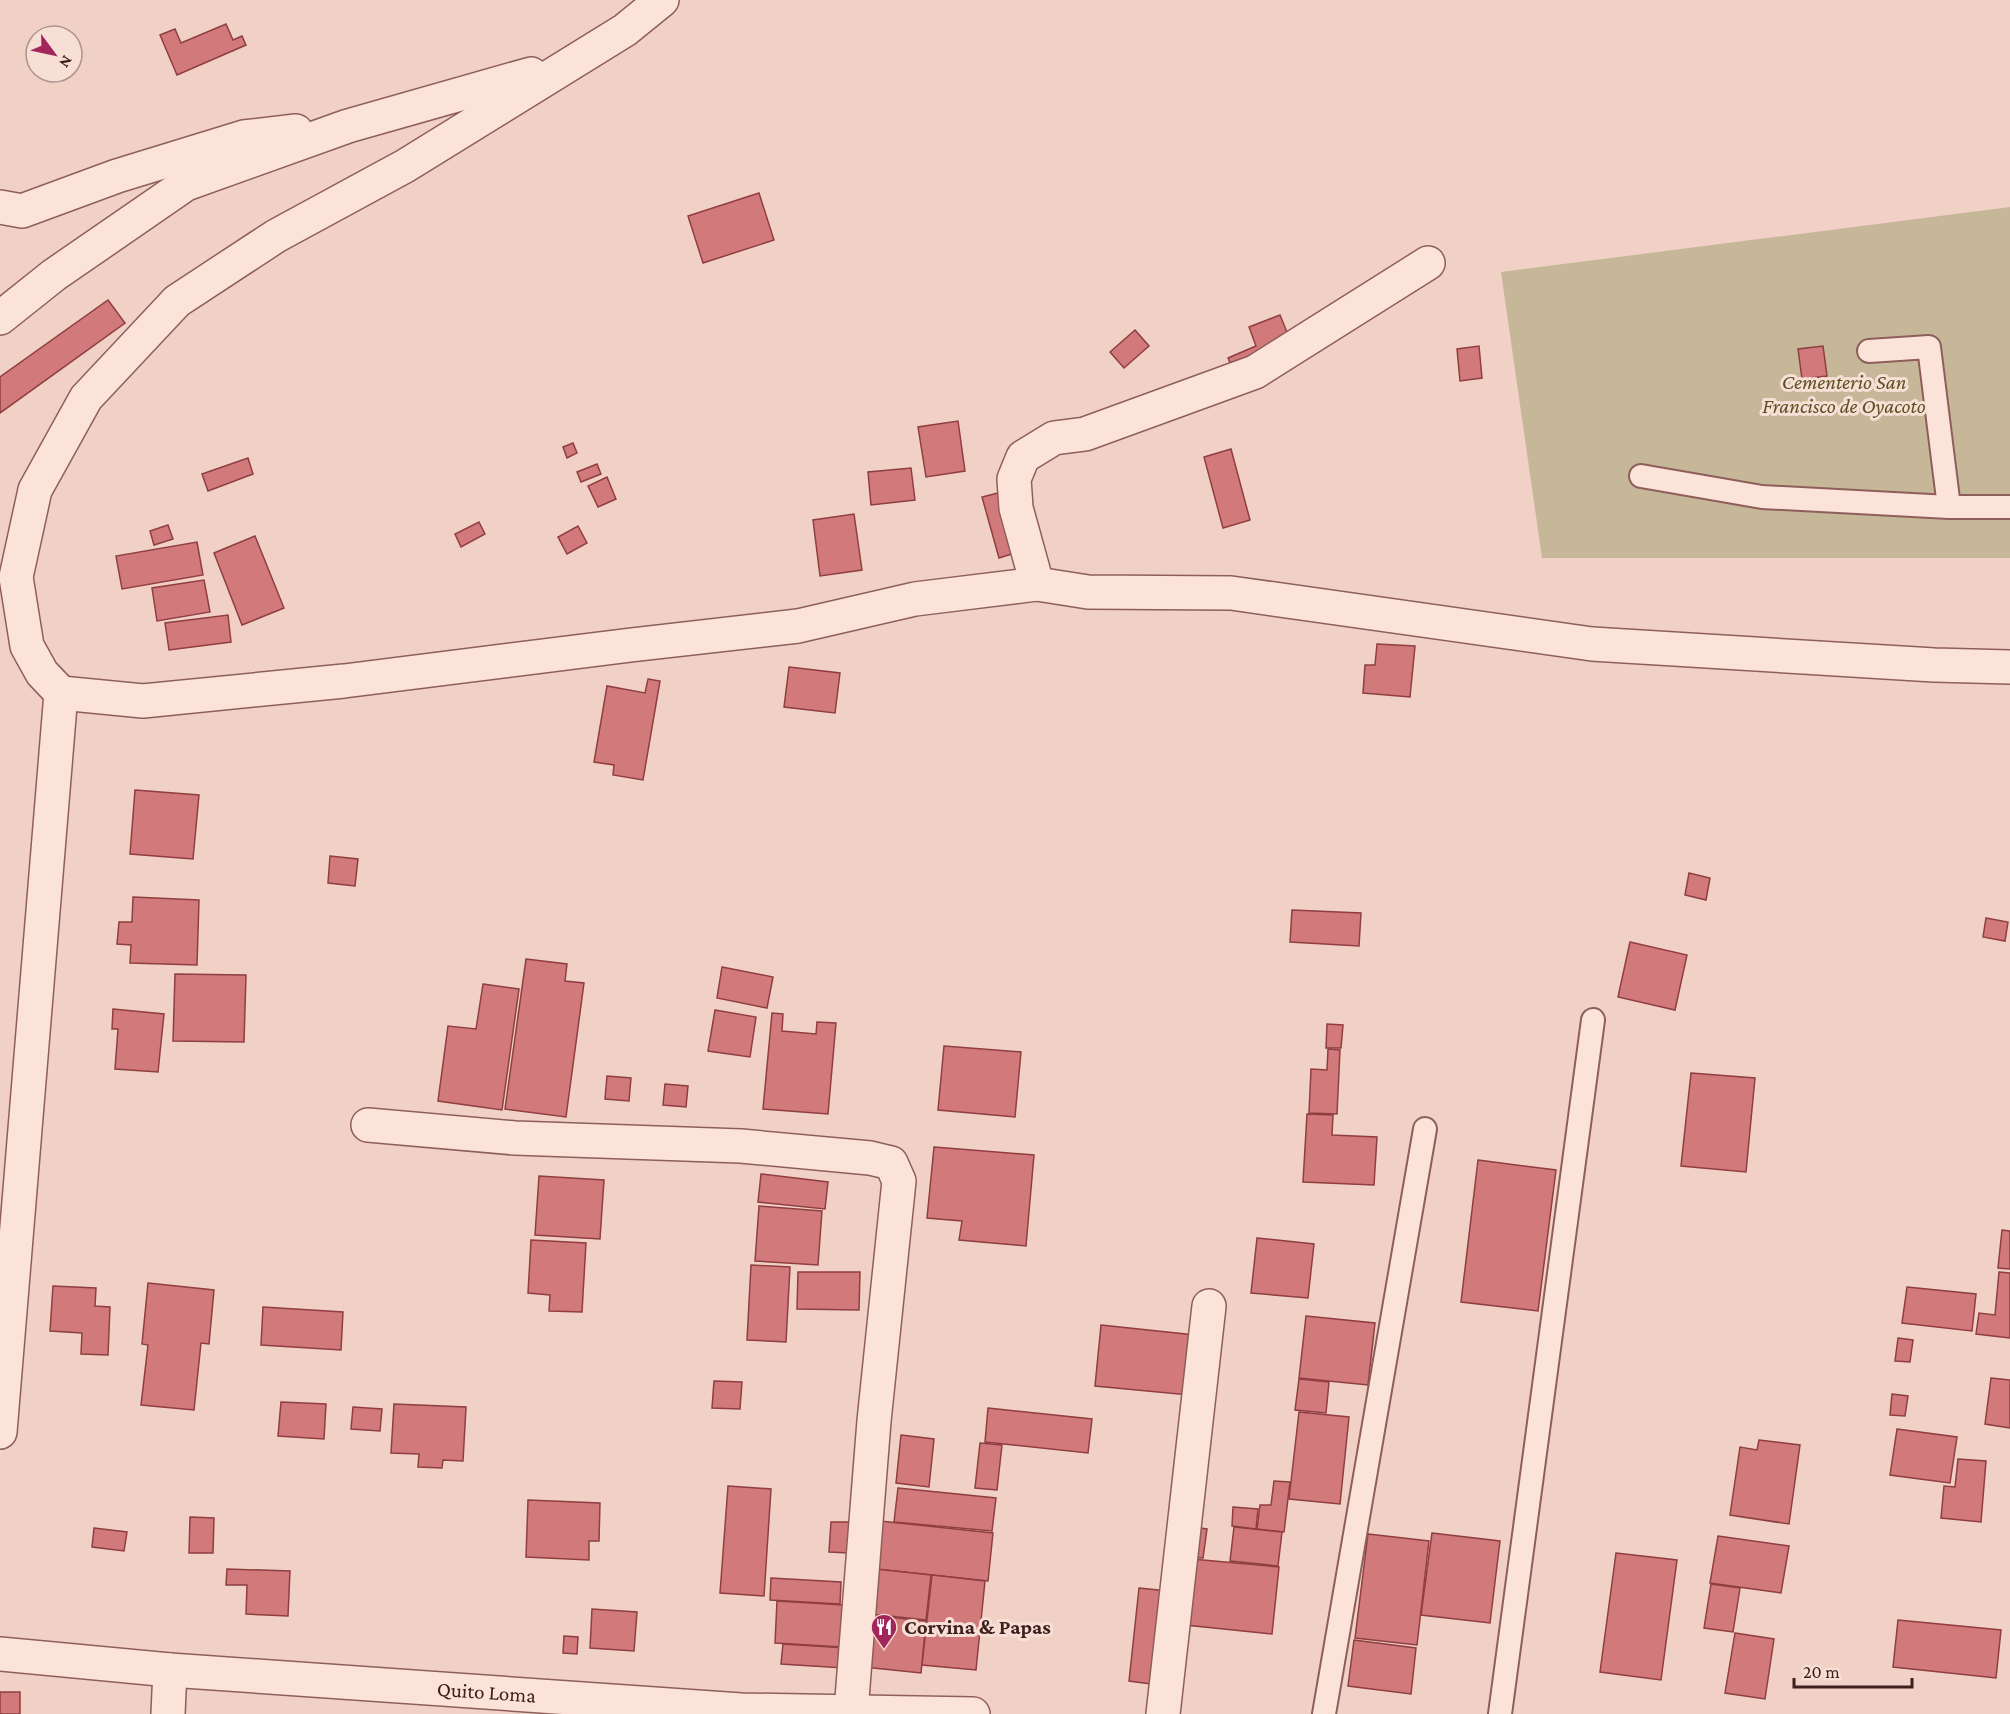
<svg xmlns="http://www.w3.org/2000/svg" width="2010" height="1714" viewBox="0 0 2010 1714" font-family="'Crimson Pro',serif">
  <rect width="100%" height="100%" fill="#f1d1c6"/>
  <path fill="#c5b798" d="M2010 207V558H1542L1501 272Z"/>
  <g fill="#d2797b" stroke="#8f3e41" stroke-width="1.5">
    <path d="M226 24 233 40 242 36 246 45 177 75 160 35 175 29 181 43Z"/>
    <path d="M759 193 774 240 703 263 688 216Z"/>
    <path d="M108 300 125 323 0 413V377Z"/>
    <path d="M1280 315 1293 347 1233 370 1228 358 1256 346 1249 327Z"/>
    <path d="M1135 330 1149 346 1124 368 1110 352Z"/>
    <path d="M1479 346 1482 378 1460 381 1457 349Z"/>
    <path d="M1823 346 1827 376 1802 379 1798 349Z"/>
    <path d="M958 421 965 471 926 477 918 427Z"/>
    <path d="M573 443 577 453 567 458 563 447Z"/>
    <path d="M1231 449 1250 520 1223 528 1204 457Z"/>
    <path d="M248 458 253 474 208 491 202 474Z"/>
    <path d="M597 464 601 474 581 482 577 472Z"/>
    <path d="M911 468 915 500 871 505 868 472Z"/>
    <path d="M607 477 616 499 598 507 588 486Z"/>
    <path d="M998 493 1015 553 999 558 982 497Z"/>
    <path d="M854 514 862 570 820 576 813 520Z"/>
    <path d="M479 522 485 534 461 547 455 534Z"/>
    <path d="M168 525 173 539 154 545 150 531Z"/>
    <path d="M578 526 587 543 567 554 558 537Z"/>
    <path d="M255 536 284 608 242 625 214 553Z"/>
    <path d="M197 542 203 575 122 589 116 556Z"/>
    <path d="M204 580 210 612 157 621 152 588Z"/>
    <path d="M228 615 231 642 169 650 165 623Z"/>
    <path d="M1377 644 1415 646 1410 697 1363 693 1365 665H1375Z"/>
    <path d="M789 667 840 673 835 713 784 707Z"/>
    <path d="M648 679 660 681 643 780 613 775 614 765 594 762 607 686 645 693Z"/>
    <path d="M135 790 199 795 193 859 130 854Z"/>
    <path d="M330 856 358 859 355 886 328 883Z"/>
    <path d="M1689 873 1710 878 1706 900 1685 895Z"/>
    <path d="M133 897 199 900 197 965 130 963 131 945 117 944 119 922H132Z"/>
    <path d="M1292 910 1361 913 1359 946 1290 942Z"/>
    <path d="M1986 918 2008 922 2005 941 1983 937Z"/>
    <path d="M1630 942 1687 955 1675 1010 1618 997Z"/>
    <path d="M526 959 567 964 565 981 584 983 566 1117 505 1109Z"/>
    <path d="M722 967 773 977 767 1008 717 998Z"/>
    <path d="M175 974 246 975 244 1042 173 1041Z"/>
    <path d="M483 984 519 989 502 1110 438 1101 448 1026 476 1029Z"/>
    <path d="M113 1009 164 1014 158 1072 115 1069 118 1029H112Z"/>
    <path d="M715 1010 756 1017 750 1057 708 1051Z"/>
    <path d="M772 1013 783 1014 782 1031 816 1034 817 1022 836 1023 828 1114 763 1109Z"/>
    <path d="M1327 1024 1343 1025 1341 1048H1326Z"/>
    <path d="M944 1046 1021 1052 1015 1117 938 1110Z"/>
    <path d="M1328 1049 1340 1050 1337 1114 1309 1113 1311 1069 1327 1070Z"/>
    <path d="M1691 1073 1755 1078 1746 1172 1681 1166Z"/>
    <path d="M607 1076 631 1078 629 1101 605 1099Z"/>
    <path d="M665 1084 688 1086 686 1107 663 1105Z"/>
    <path d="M1307 1114 1333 1115 1332 1135 1377 1137 1374 1185 1303 1182Z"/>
    <path d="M934 1147 1034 1155 1026 1246 959 1240 962 1221 927 1218Z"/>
    <path d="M1478 1160 1556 1170 1538 1311 1461 1302Z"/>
    <path d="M761 1174 828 1182 825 1209 758 1202Z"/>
    <path d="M539 1176 604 1180 600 1239 535 1235Z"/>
    <path d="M759 1206 822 1211 818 1265 755 1261Z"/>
    <path d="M2002 1230 2010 1231V1269L1998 1268Z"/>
    <path d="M1257 1238 1314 1244 1308 1298 1251 1293Z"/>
    <path d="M531 1240 586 1243 582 1312 549 1311 550 1295 528 1293Z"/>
    <path d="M751 1265 790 1267 786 1342 747 1340Z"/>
    <path d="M798 1272H860L859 1310 797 1309Z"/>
    <path d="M1999 1272 2010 1273V1338L1976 1334 1979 1313 1995 1315Z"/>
    <path d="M148 1283 214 1290 209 1344 201 1343 194 1410 141 1405 148 1345 142 1344Z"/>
    <path d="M53 1286 96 1288 95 1306 110 1307 108 1355 81 1354 82 1333 50 1331Z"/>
    <path d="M1907 1287 1976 1294 1972 1331 1902 1323Z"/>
    <path d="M263 1307 343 1312 341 1350 261 1345Z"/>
    <path d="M1306 1316 1375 1323 1368 1385 1299 1378Z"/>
    <path d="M1101 1325 1195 1335 1189 1395 1095 1386Z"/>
    <path d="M1898 1338 1913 1340 1910 1362 1895 1361Z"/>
    <path d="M1991 1378 2010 1380V1428L1985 1424Z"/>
    <path d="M1299 1379 1329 1382 1326 1413 1295 1410Z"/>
    <path d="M714 1381 742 1382 740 1409 712 1408Z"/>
    <path d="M1892 1394 1908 1396 1905 1416 1890 1415Z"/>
    <path d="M281 1402 326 1404 324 1439 278 1436Z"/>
    <path d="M394 1404 466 1407 463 1461 443 1460 442 1468 418 1467 419 1454 391 1453Z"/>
    <path d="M353 1407 382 1409 380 1431 351 1429Z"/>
    <path d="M988 1408 1092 1419 1088 1453 985 1442Z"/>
    <path d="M1299 1412 1349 1417 1340 1504 1289 1499Z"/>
    <path d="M1897 1429 1957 1437 1950 1483 1890 1475Z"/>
    <path d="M901 1435 934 1439 929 1487 896 1483Z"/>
    <path d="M1759 1440 1800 1445 1789 1524 1730 1515 1740 1447 1757 1450Z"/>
    <path d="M980 1443 1002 1445 997 1490 975 1488Z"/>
    <path d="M1958 1459 1986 1461 1981 1522 1941 1518 1944 1486 1955 1487Z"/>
    <path d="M1274 1481 1290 1482 1284 1532 1257 1529 1260 1505H1271Z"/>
    <path d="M728 1486 771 1489 764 1596 720 1593Z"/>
    <path d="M898 1488 996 1498 992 1531 894 1522Z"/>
    <path d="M528 1500 600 1503 599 1541H589V1560L526 1557Z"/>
    <path d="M1233 1507 1258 1509 1256 1529 1232 1526Z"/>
    <path d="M190 1517 214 1518 213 1553H189Z"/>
    <path d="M880 1521 993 1533 988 1581 875 1569Z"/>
    <path d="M831 1522H851L849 1553 829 1552Z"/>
    <path d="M1192 1527 1207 1529 1203 1558 1189 1557Z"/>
    <path d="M1234 1527 1282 1532 1278 1566 1230 1561Z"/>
    <path d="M94 1528 127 1532 124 1551 92 1547Z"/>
    <path d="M1432 1533 1500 1541 1490 1623 1421 1615Z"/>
    <path d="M1368 1534 1429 1541 1417 1645 1355 1638Z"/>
    <path d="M1718 1536 1789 1546 1781 1593 1710 1583Z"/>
    <path d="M1616 1553 1677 1560 1661 1680 1600 1672Z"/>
    <path d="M1192 1559 1279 1567 1272 1634 1185 1625Z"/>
    <path d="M227 1569 290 1571 288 1616 246 1614 247 1585H226Z"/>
    <path d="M876 1569 931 1575 926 1620 871 1614Z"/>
    <path d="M932 1575 985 1581 976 1670 922 1665Z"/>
    <path d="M771 1578 841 1582 840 1604 770 1600Z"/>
    <path d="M1711 1584 1740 1588 1733 1632 1704 1628Z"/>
    <path d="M1139 1588 1168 1591 1158 1685 1129 1681Z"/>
    <path d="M777 1601 844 1605 842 1647 775 1643Z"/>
    <path d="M592 1609 637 1612 634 1651 590 1648Z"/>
    <path d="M869 1615 926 1621 921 1673 864 1667Z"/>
    <path d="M1898 1620 2001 1630 1996 1678 1893 1667Z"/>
    <path d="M1735 1633 1774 1639 1765 1699 1725 1693Z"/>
    <path d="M564 1636 578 1637 577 1654 563 1653Z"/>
    <path d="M1354 1640 1416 1648 1411 1694 1348 1686Z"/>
    <path d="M783 1644 846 1648 844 1668 781 1664Z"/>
    <rect x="0" y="1692" width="20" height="22"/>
  </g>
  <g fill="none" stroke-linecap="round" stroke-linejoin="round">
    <g stroke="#8e5f5a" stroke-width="26">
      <g id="service">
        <path d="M1869 351 1929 347 1949 507"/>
        <path d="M1641 476 1762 497 1949 507H2010"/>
        <path d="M1324 1714 1425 1129"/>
        <path d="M1500 1714 1593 1020"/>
      </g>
    </g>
    <g stroke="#8e5f5a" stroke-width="36">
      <g id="minor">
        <path d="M0 207 22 211 117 176 244 137 296 131"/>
        <path d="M0 318 54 275 186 184 348 126 531 74"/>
        <path d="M1037 584 1016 508 1014 479 1023 457 1054 438 1085 434 1255 372 1428 263"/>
        <path d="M61 693 143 701 344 681 631 645 798 626 915 599 1037 584 1088 592 1231 593 1592 644 1934 665 2010 667"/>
        <path d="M368 1125 515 1138 741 1146 870 1158 891 1163 899 1181 874 1421 851 1711"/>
        <path d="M0 1432 61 693 42 673 27 646 16 577 35 490 86 398 177 301 276 236 405 166 625 30 662 0"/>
        <path id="s1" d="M0 1654 170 1670 741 1710 973 1714"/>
        <path d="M168 1714 170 1670"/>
        <path d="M1163 1714 1209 1306"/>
      </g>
    </g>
    <use href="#service" stroke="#fbe3da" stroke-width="22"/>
    <use href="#minor" stroke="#fbe3da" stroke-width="33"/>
  </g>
  <defs>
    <g id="restaurant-pin" transform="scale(1.35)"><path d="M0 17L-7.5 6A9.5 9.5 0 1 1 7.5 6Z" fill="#a2255c" stroke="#f8dfd6"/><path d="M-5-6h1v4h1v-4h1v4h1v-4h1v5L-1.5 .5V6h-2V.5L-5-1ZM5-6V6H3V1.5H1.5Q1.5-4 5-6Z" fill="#fff"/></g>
  </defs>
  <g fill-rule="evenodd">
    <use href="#restaurant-pin" x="884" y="1627"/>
  </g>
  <g text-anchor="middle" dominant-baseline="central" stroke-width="6" stroke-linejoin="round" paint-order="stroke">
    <g font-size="21" font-style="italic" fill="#5b5124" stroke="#f8dfd6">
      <text x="1844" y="382">Cementerio San<tspan x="1844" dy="24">Francisco de Oyacoto</tspan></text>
    </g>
    <g font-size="21" font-weight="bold" fill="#3d201e" stroke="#f8dfd6" text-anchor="start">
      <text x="904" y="1627">Corvina &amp; Papas</text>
    </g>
    <g font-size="21" fill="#3d201e" stroke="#f8dfd6">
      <text stroke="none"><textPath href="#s1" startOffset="488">Quito Loma</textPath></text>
    </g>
  </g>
  <g transform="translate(54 54) rotate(123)"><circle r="28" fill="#f8dfd6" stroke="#ad938c" stroke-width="1.5"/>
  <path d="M0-4.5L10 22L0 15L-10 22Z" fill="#a2255c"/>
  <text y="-9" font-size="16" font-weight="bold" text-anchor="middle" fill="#3d201e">N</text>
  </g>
  <path d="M1794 1678v9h118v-9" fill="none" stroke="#3d201e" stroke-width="3"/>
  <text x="1803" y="1678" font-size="18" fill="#3d201e" stroke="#f8dfd6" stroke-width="4.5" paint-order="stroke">20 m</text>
</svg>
